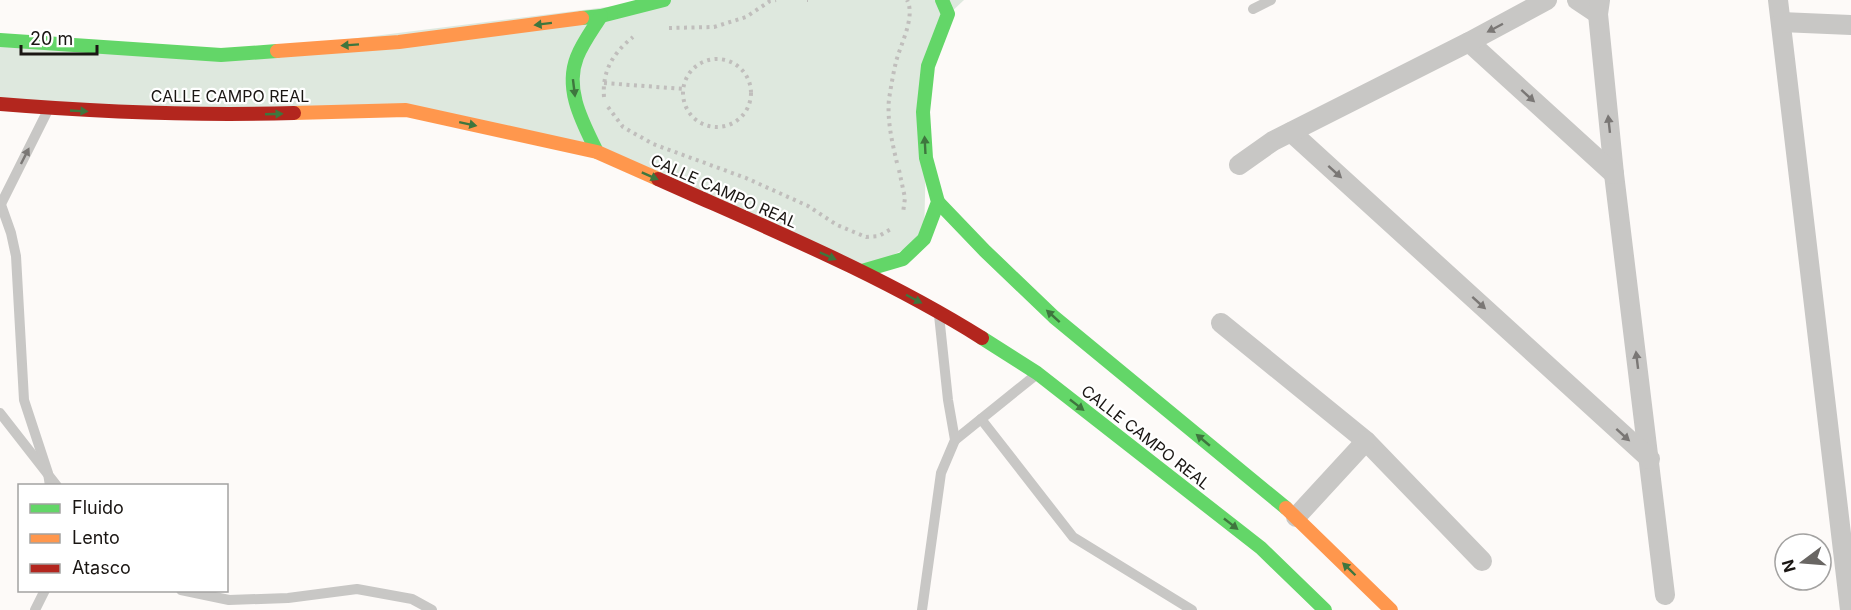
<svg xmlns="http://www.w3.org/2000/svg" width="1851" height="610" viewBox="0 0 1851 610" font-family="Inter,sans-serif">
  <rect width="100%" height="100%" fill="#fdfaf8"/>
  <path fill="#dee8de" d="M664 0H964L948 15 928 66 924 239 862 271 597 152 406 110 0 104V40L221 55Z"/>
  <g fill="none" stroke-linecap="round" stroke-linejoin="round">
    <g stroke="#c0bebc" stroke-width="4" stroke-dasharray="3 4.5" stroke-linecap="butt">
      <path d="M807 0H808"/>
      <path d="M669 28 714 27 746 17 770 1 776 0"/>
      <circle cx="717" cy="93" r="34"/>
      <path d="M604 83 684 89"/>
      <path d="M604 97C602 71 613 53 633 37"/>
      <path d="M608 107 623 127 653 144 746 178 808 206 837 225 866 237 879 236 893 228"/>
      <path d="M897 163C892 142 887 120 889 99 891 87 893 74 896 62 900 45 916 17 907 0"/>
      <path d="M899 170 905 198 903 213"/>
    </g>
    <g stroke="#c8c7c5" stroke-width="10">
      <path d="M1253 9 1271 0"/>
      <path d="M0 202 11 233 16 256 24 400 48 473 50 486"/>
      <path d="M1 204 48 110"/>
      <path d="M0 413 57 486"/>
      <path d="M981 419 1073 537 1192 610"/>
      <path d="M955 440 1037 374"/>
      <path d="M181 590 229 600 288 598 357 589 412 599 432 610"/>
      <path d="M35 610 45 590"/>
      <path d="M922 610 941 473 955 440 948 400 939 315"/>
    </g>
    <g stroke="#c8c7c5" stroke-width="20">
      <path d="M1577 0 1598 14"/>
      <path d="M1600 0 1598 14 1614 174 1665 595"/>
      <path d="M1778 0 1850 610"/>
      <path d="M1781 22 1851 25"/>
      <path d="M1469 42 1614 174"/>
      <path d="M1291 132 1650 459"/>
      <path d="M1239 165 1273 141 1469 42 1547 0"/>
      <path d="M1221 323 1366 441 1482 561"/>
      <path d="M1296 517 1366 441"/>
    </g>
    <g stroke="#63d668" stroke-width="14">
      <path d="M582 18 601 16 664 0"/>
      <path d="M0 40 221 55 277 51"/>
      <path d="M597 152C583 123 564 90 577 57 583 42 593 29 601 16"/>
      <path d="M938 202 985 251 1054 317 1286 508"/>
      <path d="M862 271 903 259 924 239 938 202 926 158 923 112 928 66 948 14 942 0"/>
      <path d="M982 338 1037 373 1261 548 1325 610"/>
    </g>
    <g stroke="#ff974d" stroke-width="14">
      <path d="M277 51 399 42 582 18"/>
      <path d="M294 113 406 110 597 152 658 179"/>
      <path d="M1286 508 1391 610"/>
    </g>
    <g stroke="#b3261e" stroke-width="14">
      <path d="M0 104C98 112 196 116 294 113"/>
      <path d="M658 179C767 228 880 274 982 338"/>
    </g>
  </g>
  <defs><path id="oneway-solid" d="M-6-.8H1V-3.2L6.5 0L1 3.2V.8H-6Z" transform="scale(1.5)"/></defs>
  <g fill="#3e763e">
    <use href="#oneway-solid" transform="translate(543 24) rotate(173)"/>
    <use href="#oneway-solid" transform="translate(350 45) rotate(176)"/>
    <use href="#oneway-solid" transform="translate(574 88) rotate(83)"/>
    <use href="#oneway-solid" transform="translate(79 111) rotate(3)"/>
    <use href="#oneway-solid" transform="translate(274 114) rotate(-2)"/>
    <use href="#oneway-solid" transform="translate(468 124) rotate(12)"/>
    <use href="#oneway-solid" transform="translate(925 145) rotate(-93)"/>
    <use href="#oneway-solid" transform="translate(650 176) rotate(24)"/>
    <use href="#oneway-solid" transform="translate(828 256) rotate(24)"/>
    <use href="#oneway-solid" transform="translate(914 299) rotate(28)"/>
    <use href="#oneway-solid" transform="translate(1053 316) rotate(-138)"/>
    <use href="#oneway-solid" transform="translate(1077 405) rotate(38)"/>
    <use href="#oneway-solid" transform="translate(1203 440) rotate(-140)"/>
    <use href="#oneway-solid" transform="translate(1231 524) rotate(38)"/>
    <use href="#oneway-solid" transform="translate(1349 569) rotate(-136)"/>
  </g>
  <g fill="#7a7775">
    <use href="#oneway-solid" transform="translate(1495 28) rotate(152)"/>
    <use href="#oneway-solid" transform="translate(1528 96) rotate(42)"/>
    <use href="#oneway-solid" transform="translate(1609 124) rotate(-96)"/>
    <use href="#oneway-solid" transform="translate(25 156) rotate(-63)"/>
    <use href="#oneway-solid" transform="translate(1335 172) rotate(42)"/>
    <use href="#oneway-solid" transform="translate(1479 303) rotate(42)"/>
    <use href="#oneway-solid" transform="translate(1637 360) rotate(-97)"/>
    <use href="#oneway-solid" transform="translate(1623 435) rotate(42)"/>
  </g>
  <g text-anchor="middle" dominant-baseline="central" stroke-width="4.5" stroke-linejoin="round" paint-order="stroke">
    <g font-size="16" fill="#1a1613" stroke="#fff">
      <text x="230" y="96">CALLE CAMPO REAL</text>
      <text transform="translate(724 191) rotate(24)">CALLE CAMPO REAL</text>
      <text transform="translate(1146 437) rotate(38)">CALLE CAMPO REAL</text>
    </g>
  </g>
  <rect x="18" y="484" width="210" height="108" fill="#ffffff" stroke="#a3a2a1" stroke-width="1.5"/>
  <rect x="30" y="504" width="30" height="9" fill="#63d668" stroke="#a3a2a1" stroke-width="1.5"/>
  <text x="72" y="514" font-size="18" fill="#1a1613">Fluido</text>
  <rect x="30" y="534" width="30" height="9" fill="#ff974d" stroke="#a3a2a1" stroke-width="1.5"/>
  <text x="72" y="544" font-size="18" fill="#1a1613">Lento</text>
  <rect x="30" y="564" width="30" height="9" fill="#b3261e" stroke="#a3a2a1" stroke-width="1.5"/>
  <text x="72" y="574" font-size="18" fill="#1a1613">Atasco</text>
  <g transform="translate(1803 562) rotate(254)"><circle r="28" fill="#ffffff" stroke="#a3a2a1" stroke-width="1.5"/>
  <path d="M0-4.5L10 22L0 15L-10 22Z" fill="#696663"/>
  <text y="-9" font-size="16" font-weight="bold" text-anchor="middle" fill="#1a1613">N</text>
  </g>
  <path d="M21 45v9h76v-9" fill="none" stroke="#1a1613" stroke-width="3"/>
  <text x="30" y="45" font-size="18" fill="#1a1613" stroke="#ffffff" stroke-width="4.5" paint-order="stroke">20 m</text>
</svg>
